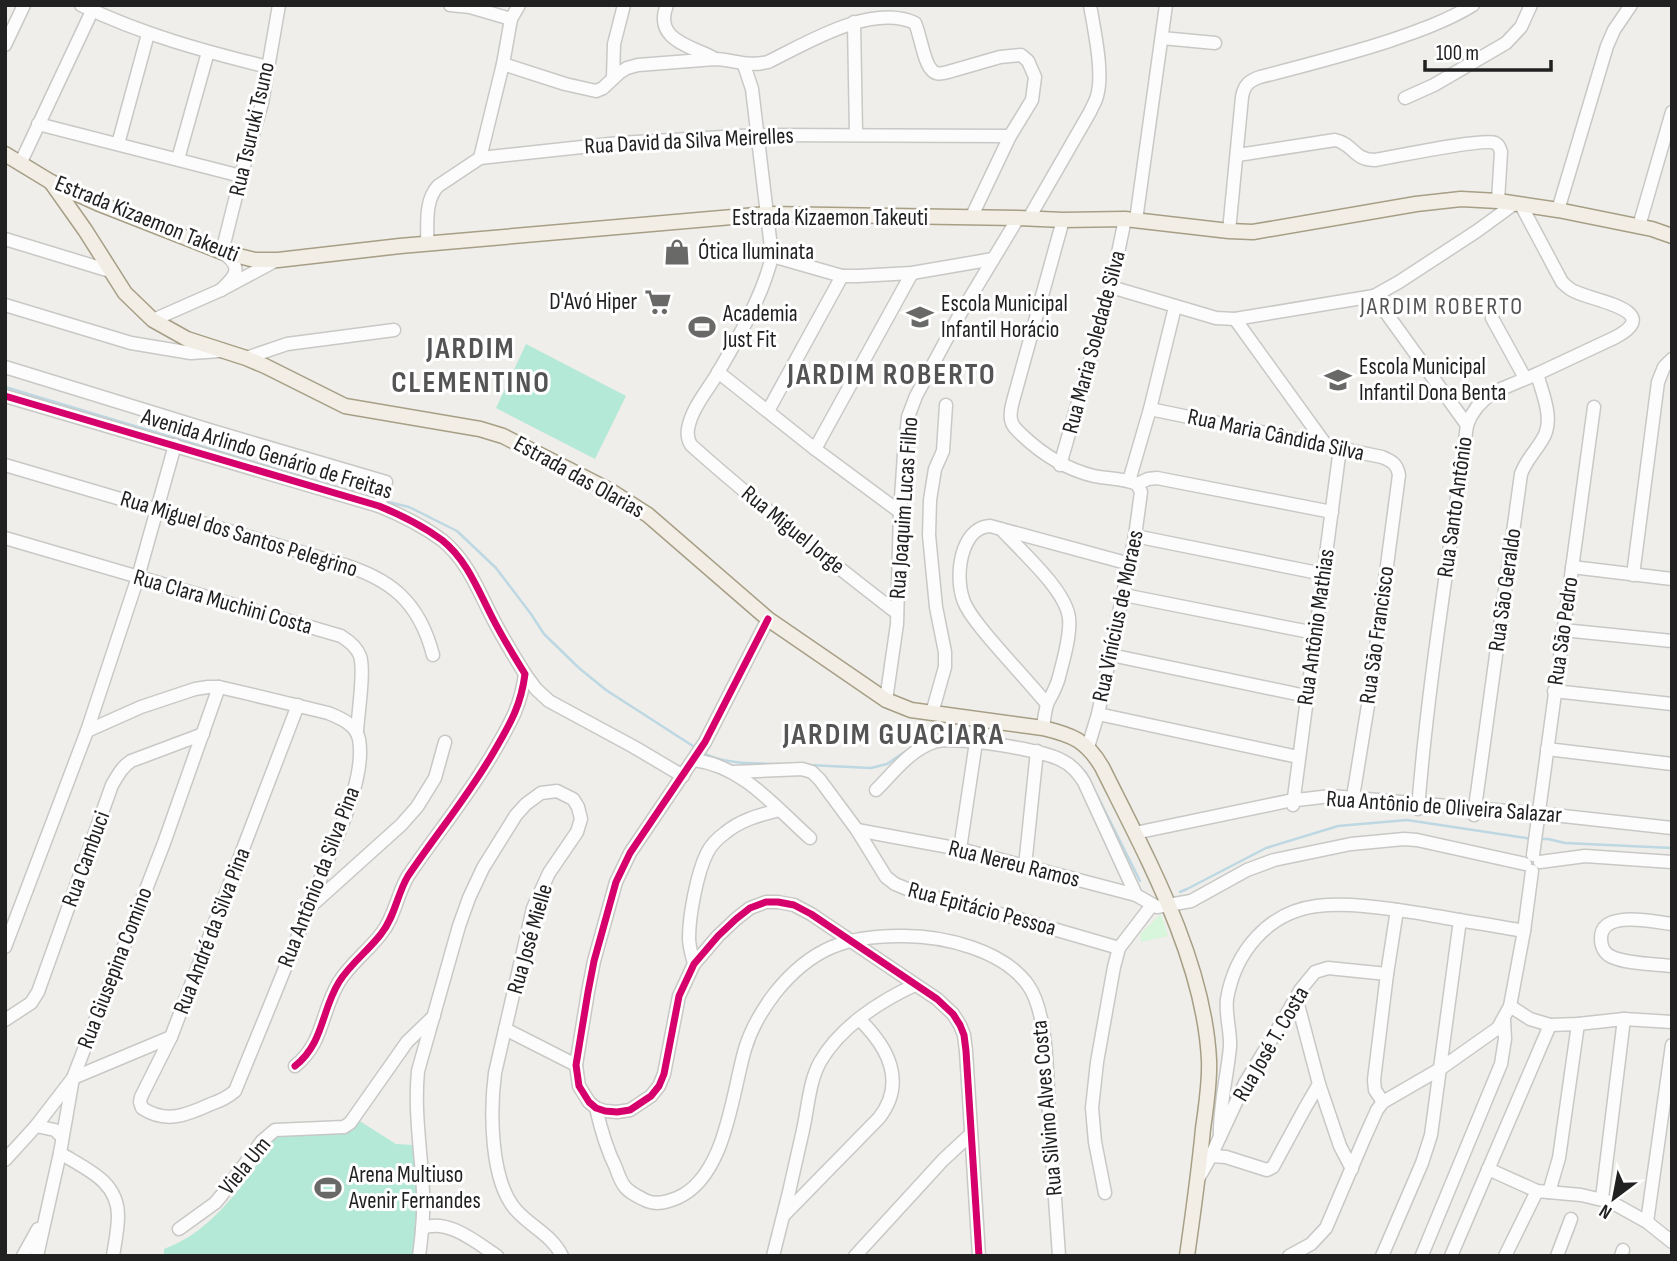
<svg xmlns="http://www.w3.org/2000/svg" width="1677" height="1261" viewBox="0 0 1677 1261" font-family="'Sofia Sans Condensed',sans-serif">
  <rect width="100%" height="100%" fill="#efeeea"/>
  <path fill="#d7f6db" d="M1161 914 1168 936 1141 942 1140 934Z"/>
  <g fill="#b4e8d7">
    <path d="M526 344 626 396 595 459 496 408Z"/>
    <path d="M358 1120 396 1144 413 1145C418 1182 419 1219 413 1256H164V1249C215 1231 247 1179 276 1136Z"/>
  </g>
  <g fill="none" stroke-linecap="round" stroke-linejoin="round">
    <g stroke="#bdd8e3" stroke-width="2.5">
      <path d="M5 387 377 499"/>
      <path d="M384 501 409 507 457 531 496 568 531 614 544 634 579 668 606 690 696 748"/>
      <path d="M702 752C724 765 756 763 781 764"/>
      <path d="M809 765 871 768 887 764 906 751"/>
      <path d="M1082 769 1086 773 1140 881"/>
      <path d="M1539 839H1548L1565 843 1672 848"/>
      <path d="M1180 892 1187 889 1266 848 1338 826 1407 820 1533 839"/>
    </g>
    <g stroke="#c8c8c6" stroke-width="15">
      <g id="minor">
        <path d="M81 5C141 34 203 51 268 67"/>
        <path d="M450 5 470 7 511 19"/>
        <path d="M667 5C653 39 690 46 712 57"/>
        <path d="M854 22 856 134"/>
        <path d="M1162 38 1215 43"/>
        <path d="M5 45 24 5"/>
        <path d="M503 64 565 84 596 91 603 88 619 73 627 68 638 65 715 59C736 60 746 67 768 62 807 43 871 3 915 23 920 34 924 62 931 69 935 75 941 74 948 72L1000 57 1021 55 1028 61 1035 77 1032 100 1010 136 971 218"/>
        <path d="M744 65 752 89 772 256C763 296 737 340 716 376 706 392 691 410 688 429 687 435 688 440 691 445 757 504 827 559 897 613"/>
        <path d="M613 78 614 44 624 5"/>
        <path d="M1405 98 1434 85 1506 43 1521 27 1531 5"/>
        <path d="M38 124 241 176"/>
        <path d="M118 144 148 34"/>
        <path d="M1238 155 1335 140C1354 144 1353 160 1375 160 1393 157 1484 138 1495 143 1500 146 1499 147 1501 152L1498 201"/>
        <path d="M480 158 503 64 511 19 519 5"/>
        <path d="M178 159 208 52"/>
        <path d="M20 164 92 11"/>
        <path d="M1558 210 1607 46 1614 30 1631 5"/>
        <path d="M1029 218 1090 112C1092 107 1096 101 1097 96 1104 73 1094 29 1090 5"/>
        <path d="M1063 220 1013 401C1011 408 1009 416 1012 423 1014 428 1018 431 1022 435 1043 455 1065 469 1094 476 1108 479 1124 478 1137 484"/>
        <path d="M1136 220 1166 5"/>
        <path d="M1639 226 1672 112"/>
        <path d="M1229 231 1242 97C1244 86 1248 81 1260 77 1303 66 1346 55 1389 41 1418 31 1447 21 1473 5"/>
        <path d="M5 239 110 271"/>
        <path d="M427 244C428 225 424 201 438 186L480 158 619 143 757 135 1010 136"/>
        <path d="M772 256 842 276H858L912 273 993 259"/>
        <path d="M1111 287 1216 318 1235 319 1374 296 1399 282 1477 231 1514 204"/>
        <path d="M221 290C237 275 243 267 222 252L241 176 262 103 279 5"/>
        <path d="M1374 296 1467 425"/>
        <path d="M5 305 131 343 191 353 220 351"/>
        <path d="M1492 318 1525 378"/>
        <path d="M1235 319 1326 445"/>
        <path d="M153 320 221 290 277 260"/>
        <path d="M246 358 287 344 394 330"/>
        <path d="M5 367 206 429 386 482 379 506"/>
        <path d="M718 372 815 449 900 512"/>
        <path d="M5 396 379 506C401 515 423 526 442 540 467 560 478 590 492 617 502 637 514 656 525 674 521 705 511 722 496 748 470 794 437 833 408 876 397 894 395 917 381 934 368 951 350 964 339 982 321 1011 324 1043 295 1066"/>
        <path d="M1150 409 1382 457C1392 461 1397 464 1399 475L1370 693 1352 803"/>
        <path d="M768 411 842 276"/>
        <path d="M815 449 912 273"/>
        <path d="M5 465 338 563C390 578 419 601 433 655"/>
        <path d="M1060 465 1111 287 1125 219"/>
        <path d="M1129 481 1150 409 1175 307"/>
        <path d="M1137 484 1148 479 1157 478 1332 512"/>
        <path d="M1001 529C1020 550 1066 590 1069 618 1071 635 1063 661 1059 677 1057 686 1053 693 1048 702 1045 709 1044 720 1043 728"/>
        <path d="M1135 536 1323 574"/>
        <path d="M5 538 341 636C349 641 357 647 360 656 365 670 358 714 357 731"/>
        <path d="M1572 567 1672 579"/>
        <path d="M1633 575 1658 382 1664 367 1672 359"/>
        <path d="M1124 595 1315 633"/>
        <path d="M768 619 705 742 630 853 616 882 594 961 588 992 576 1065 579 1086 589 1102 596 1108 605 1111 617 1112 630 1110 651 1096 659 1086 664 1074 679 996 694 964 718 936 736 919 750 908 766 902H778L794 905 811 914 937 999 953 1014 960 1025 964 1035 966 1051 979 1256"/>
        <path d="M1563 630 1672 641"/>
        <path d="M1111 655 1306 696"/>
        <path d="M525 674 536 689 549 701 634 747 683 776"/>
        <path d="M1554 691 1672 704"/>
        <path d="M886 700 897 624 900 512 904 454 908 417 916 396 959 316 1018 218"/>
        <path d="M1047 704C1027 680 1006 658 986 634 978 624 969 614 964 602 958 586 958 566 964 549 969 536 976 527 990 526L1130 564"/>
        <path d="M932 713 945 667V652L936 607 929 535 930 500 935 469 943 451 946 405"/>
        <path d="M1098 714 1298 757"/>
        <path d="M87 731 141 707 195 689 208 687H219L245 693 328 713C340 718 356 724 359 739 366 778 337 835 323 872 295 945 265 1018 235 1091 228 1097 220 1101 211 1104 187 1115 166 1124 142 1108L140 1102 141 1097 171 1037"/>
        <path d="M1088 747 1098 714 1135 536 1141 492 1137 484"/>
        <path d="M1547 749 1672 764"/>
        <path d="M694 760C743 766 775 807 810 838"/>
        <path d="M733 772 802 769 812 772 820 780 857 830 886 877 895 884 917 893 1019 919 1119 948"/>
        <path d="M876 790C894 772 910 750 934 742 953 735 1043 750 1061 760 1072 765 1078 773 1084 782L1136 895"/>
        <path d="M1293 805 1340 448"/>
        <path d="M1418 809C1428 681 1450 553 1467 425L1471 416 1477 407 1486 398 1501 389 1537 374 1616 337C1664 311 1595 301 1576 292 1570 290 1566 286 1562 282L1521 205"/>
        <path d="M1474 815 1521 474C1526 460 1535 452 1542 440 1555 421 1543 395 1537 374"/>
        <path d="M857 830 960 849 1025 866 1136 895 1157 907 1191 901 1247 870 1274 860 1351 844 1404 839 1417 840 1525 864"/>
        <path d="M1135 833 1288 801 1331 796 1554 815 1672 828"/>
        <path d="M960 849 976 742"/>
        <path d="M1533 855 1594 407"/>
        <path d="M1540 862 1585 856 1672 862"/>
        <path d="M1025 866 1037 751"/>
        <path d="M311 906 401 825 417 807 435 778 445 742"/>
        <path d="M1672 924C1654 922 1600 909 1601 939 1601 947 1605 954 1612 957 1628 964 1654 964 1672 966"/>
        <path d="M5 947 87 731 138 577 175 445"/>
        <path d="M694 964C692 955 689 947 689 938 689 916 697 873 707 853 711 845 718 838 725 833 740 820 760 815 779 810"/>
        <path d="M1296 997 1319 1084 1340 1146 1352 1169"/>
        <path d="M1510 1006 1530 1019 1550 1025 1578 1024 1624 1019 1672 1022"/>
        <path d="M5 1020 31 1003 38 992 112 785C118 775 122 767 131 761L203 734"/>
        <path d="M505 1029 576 1065"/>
        <path d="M1383 1102 1375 1090 1374 1080 1387 974 1397 910"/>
        <path d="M596 1108C601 1130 606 1148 616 1168 618 1174 621 1182 625 1187 631 1194 639 1197 647 1201 657 1205 667 1202 677 1198 726 1177 732 1093 745 1049 751 1029 762 1010 775 993 811 948 847 935 904 936 944 936 1003 950 1028 985 1048 1013 1047 1078 1049 1113 1052 1161 1056 1208 1059 1256"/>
        <path d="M36 1126 55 1130 62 1137"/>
        <path d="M1220 1137C1219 1107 1227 1078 1230 1047 1231 1031 1225 1015 1227 999 1235 952 1268 912 1317 906 1352 902 1390 909 1424 914 1457 920 1491 925 1524 931"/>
        <path d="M60 1153C86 1169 118 1181 118 1216 118 1229 115 1243 113 1256"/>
        <path d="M1211 1156 1226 1157 1267 1170 1273 1167 1305 1108 1319 1084"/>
        <path d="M5 1160 36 1126 73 1078 171 1037 298 705"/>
        <path d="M1488 1169 1537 1191 1581 1195 1611 1202 1647 1222 1672 1242"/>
        <path d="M1198 1179 1211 1156 1245 1083 1285 1017 1301 989 1315 972 1328 968 1387 974"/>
        <path d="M1549 1192 1559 1158 1578 1024"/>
        <path d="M1105 1193 1095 1142 1092 1108 1097 1062 1114 967 1119 948 1152 905"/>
        <path d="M1602 1198 1624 1019"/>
        <path d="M784 1215 879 1118C907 1082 888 1047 859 1019"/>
        <path d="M1647 1222 1672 1045"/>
        <path d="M422 1228C448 1218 476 1242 497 1256"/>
        <path d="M179 1229 215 1203 221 1196 262 1141 275 1130 344 1127 350 1123 407 1042 434 1016"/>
        <path d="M1422 1255 1501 1064 1505 1039 1504 1020"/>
        <path d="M23 1256 38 1229"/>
        <path d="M37 1256 60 1153 73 1078 164 843 219 687"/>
        <path d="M419 1256C422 1235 424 1212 423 1191 421 1150 414 1112 418 1071L459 926 469 898 483 868 516 815 526 804 541 793 557 791 573 799 578 807 581 819 577 832 549 873 533 908 495 1073C490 1111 490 1181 516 1210 531 1227 552 1235 562 1256"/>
        <path d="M773 1256C784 1214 794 1172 803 1130 808 1108 809 1082 820 1062 840 1027 880 1001 915 985"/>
        <path d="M855 1256 943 1160 971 1134"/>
        <path d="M1289 1256 1311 1244 1326 1228 1364 1139 1377 1110 1383 1102 1440 1069 1498 1028 1510 1006 1524 931 1532 871"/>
        <path d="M1382 1256 1422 1163 1431 1135 1460 920"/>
        <path d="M1451 1256 1550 1025"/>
        <path d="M1505 1256 1537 1191"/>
        <path d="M1557 1256 1571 1219"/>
        <path d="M1621 1256 1623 1250"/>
      </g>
    </g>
    <g stroke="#a69f85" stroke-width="17">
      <g id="major">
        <path d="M5 154 51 182 97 203 222 252 255 260H278L400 246 767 214 1018 218 1063 220 1125 219 1229 231 1253 232 1416 204 1461 199 1498 201 1558 210 1652 229 1672 236"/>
        <path d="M51 182 85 230 125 293 153 320 187 339 246 358 265 366 345 406 480 429 503 436 609 490 648 515 768 619 886 700 911 710 1043 728C1072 735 1086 740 1102 767 1146 856 1204 959 1209 1060 1210 1083 1206 1106 1203 1129 1199 1171 1193 1214 1187 1256"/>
      </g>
    </g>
    <use href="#minor" stroke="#fdfcfc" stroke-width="12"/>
    <use href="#major" stroke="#f2eee6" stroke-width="14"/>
    <g stroke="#fff" stroke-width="11">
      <g id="cycleway">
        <path d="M5 396 379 506C401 515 423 526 442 540 467 560 478 590 492 617 502 637 514 656 525 674 521 705 511 722 496 748 470 794 437 833 408 876 397 894 395 917 381 934 368 951 350 964 339 982 321 1011 324 1043 295 1066"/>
        <path d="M768 619 705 742 630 853 616 882 594 961 588 992 576 1065 579 1086 589 1102 596 1108 605 1111 617 1112 630 1110 651 1096 659 1086 664 1074 679 996 694 964 718 936 736 919 750 908 766 902H778L794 905 811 914 937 999 953 1014 960 1025 964 1035 966 1051 979 1256"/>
      </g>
    </g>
    <use href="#cycleway" stroke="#d6006c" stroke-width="7"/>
  </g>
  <defs>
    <g id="shop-bare" transform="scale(2.1)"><path d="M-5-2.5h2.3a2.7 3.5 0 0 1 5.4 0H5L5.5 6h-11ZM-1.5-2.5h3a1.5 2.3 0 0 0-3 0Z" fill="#696967" stroke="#fff" stroke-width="2.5" paint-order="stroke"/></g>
    <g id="supermarket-bare" transform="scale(2.1)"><path d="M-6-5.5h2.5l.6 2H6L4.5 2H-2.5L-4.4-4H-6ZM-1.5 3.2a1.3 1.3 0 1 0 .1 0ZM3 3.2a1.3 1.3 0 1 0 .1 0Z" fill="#696967" stroke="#fff" stroke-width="2.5" paint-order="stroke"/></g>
    <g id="school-bare" transform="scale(2.1)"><path d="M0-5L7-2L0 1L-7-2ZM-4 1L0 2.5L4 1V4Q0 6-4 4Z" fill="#696967" stroke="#fff" stroke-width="2.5" paint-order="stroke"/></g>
    <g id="stadium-bare" transform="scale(2.1)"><path d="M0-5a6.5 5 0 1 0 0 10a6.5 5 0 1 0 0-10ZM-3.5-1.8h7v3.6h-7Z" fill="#696967" stroke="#fff" stroke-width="2.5" paint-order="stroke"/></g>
  </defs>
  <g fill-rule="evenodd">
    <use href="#shop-bare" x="677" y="252"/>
    <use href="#supermarket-bare" x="658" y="302"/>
    <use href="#school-bare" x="920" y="317"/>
    <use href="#stadium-bare" x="702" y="327"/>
    <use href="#school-bare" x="1338" y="380"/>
    <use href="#stadium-bare" x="328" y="1188"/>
  </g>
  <g text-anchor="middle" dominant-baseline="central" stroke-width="6" stroke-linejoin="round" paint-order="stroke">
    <g font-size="23" fill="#212121" stroke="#fff">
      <text transform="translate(252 129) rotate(-77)">Rua Tsuruki Tsuno</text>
      <text transform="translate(689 141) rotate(-3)">Rua David da Silva Meirelles</text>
      <text x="830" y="218">Estrada Kizaemon Takeuti</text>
      <text transform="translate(147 219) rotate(22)">Estrada Kizaemon Takeuti</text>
      <text transform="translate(1094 342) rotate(-75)">Rua Maria Soledade Silva</text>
      <text transform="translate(1276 435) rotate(12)">Rua Maria Cândida Silva</text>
      <text transform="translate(267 454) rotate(17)">Avenida Arlindo Genário de Freitas</text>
      <text transform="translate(579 477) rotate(29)">Estrada das Olarias</text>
      <text transform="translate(1455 507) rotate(-82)">Rua Santo Antônio</text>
      <text transform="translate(904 508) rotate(-86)">Rua Joaquim Lucas Filho</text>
      <text transform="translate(793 530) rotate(39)">Rua Miguel Jorge</text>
      <text transform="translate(239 534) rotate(17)">Rua Miguel dos Santos Pelegrino</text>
      <text transform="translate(1505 590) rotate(-82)">Rua São Geraldo</text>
      <text transform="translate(223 602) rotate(16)">Rua Clara Muchini Costa</text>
      <text transform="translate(1118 616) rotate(-78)">Rua Vinícius de Moraes</text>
      <text transform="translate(1316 627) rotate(-82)">Rua Antônio Mathias</text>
      <text transform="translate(1563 631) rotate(-82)">Rua São Pedro</text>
      <text transform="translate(1377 635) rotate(-82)">Rua São Francisco</text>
      <text transform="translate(1444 807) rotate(4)">Rua Antônio de Oliveira Salazar</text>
      <text transform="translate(86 859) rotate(-70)">Rua Cambuci</text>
      <text transform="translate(1014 864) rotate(14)">Rua Nereu Ramos</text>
      <text transform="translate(319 877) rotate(-69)">Rua Antônio da Silva Pina</text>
      <text transform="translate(982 909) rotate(15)">Rua Epitácio Pessoa</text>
      <text transform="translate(212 931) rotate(-69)">Rua André da Silva Pina</text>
      <text transform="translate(530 939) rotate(-74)">Rua José Mielle</text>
      <text transform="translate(115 968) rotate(-69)">Rua Giusepina Comino</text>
      <text transform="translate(1271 1044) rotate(-60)">Rua José T. Costa</text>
      <text transform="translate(1047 1108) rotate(-95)">Rua Silvino Alves Costa</text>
      <text transform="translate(245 1166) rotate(-51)">Viela Um</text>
    </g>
    <g font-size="23" fill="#212121" stroke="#fff" text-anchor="start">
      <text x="698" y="252">Ótica Iluminata</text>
      <text x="637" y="302" text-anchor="end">D'Avó Hiper</text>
      <text x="941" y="304">Escola Municipal<tspan x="941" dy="26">Infantil Horácio</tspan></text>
      <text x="723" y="314">Academia<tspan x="723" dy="26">Just Fit</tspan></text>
      <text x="1359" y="367">Escola Municipal<tspan x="1359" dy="26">Infantil Dona Benta</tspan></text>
      <text x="349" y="1175">Arena Multiuso<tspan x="349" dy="26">Avenir Fernandes</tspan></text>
    </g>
    <g font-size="24" letter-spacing="2" fill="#545454" stroke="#fff">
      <text x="1442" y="306">JARDIM ROBERTO</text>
    </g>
    <g font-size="30" font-weight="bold" letter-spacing="2" fill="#545454" stroke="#fff">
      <text x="471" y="349">JARDIM<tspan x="471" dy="34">CLEMENTINO</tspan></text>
      <text x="892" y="375">JARDIM ROBERTO</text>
      <text x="894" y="735">JARDIM GUACIARA</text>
    </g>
  </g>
  <rect width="1677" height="1261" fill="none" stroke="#212121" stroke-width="14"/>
  <g transform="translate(1614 1198) rotate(212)" stroke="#ffffff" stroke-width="5" paint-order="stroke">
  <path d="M0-5L12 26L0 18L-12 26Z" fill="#212121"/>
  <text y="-10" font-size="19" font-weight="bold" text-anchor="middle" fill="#212121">N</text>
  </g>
  <path d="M1425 60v10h126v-10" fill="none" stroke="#212121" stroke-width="3.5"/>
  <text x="1436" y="60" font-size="21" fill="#212121" stroke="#ffffff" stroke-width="5" paint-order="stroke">100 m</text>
</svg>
